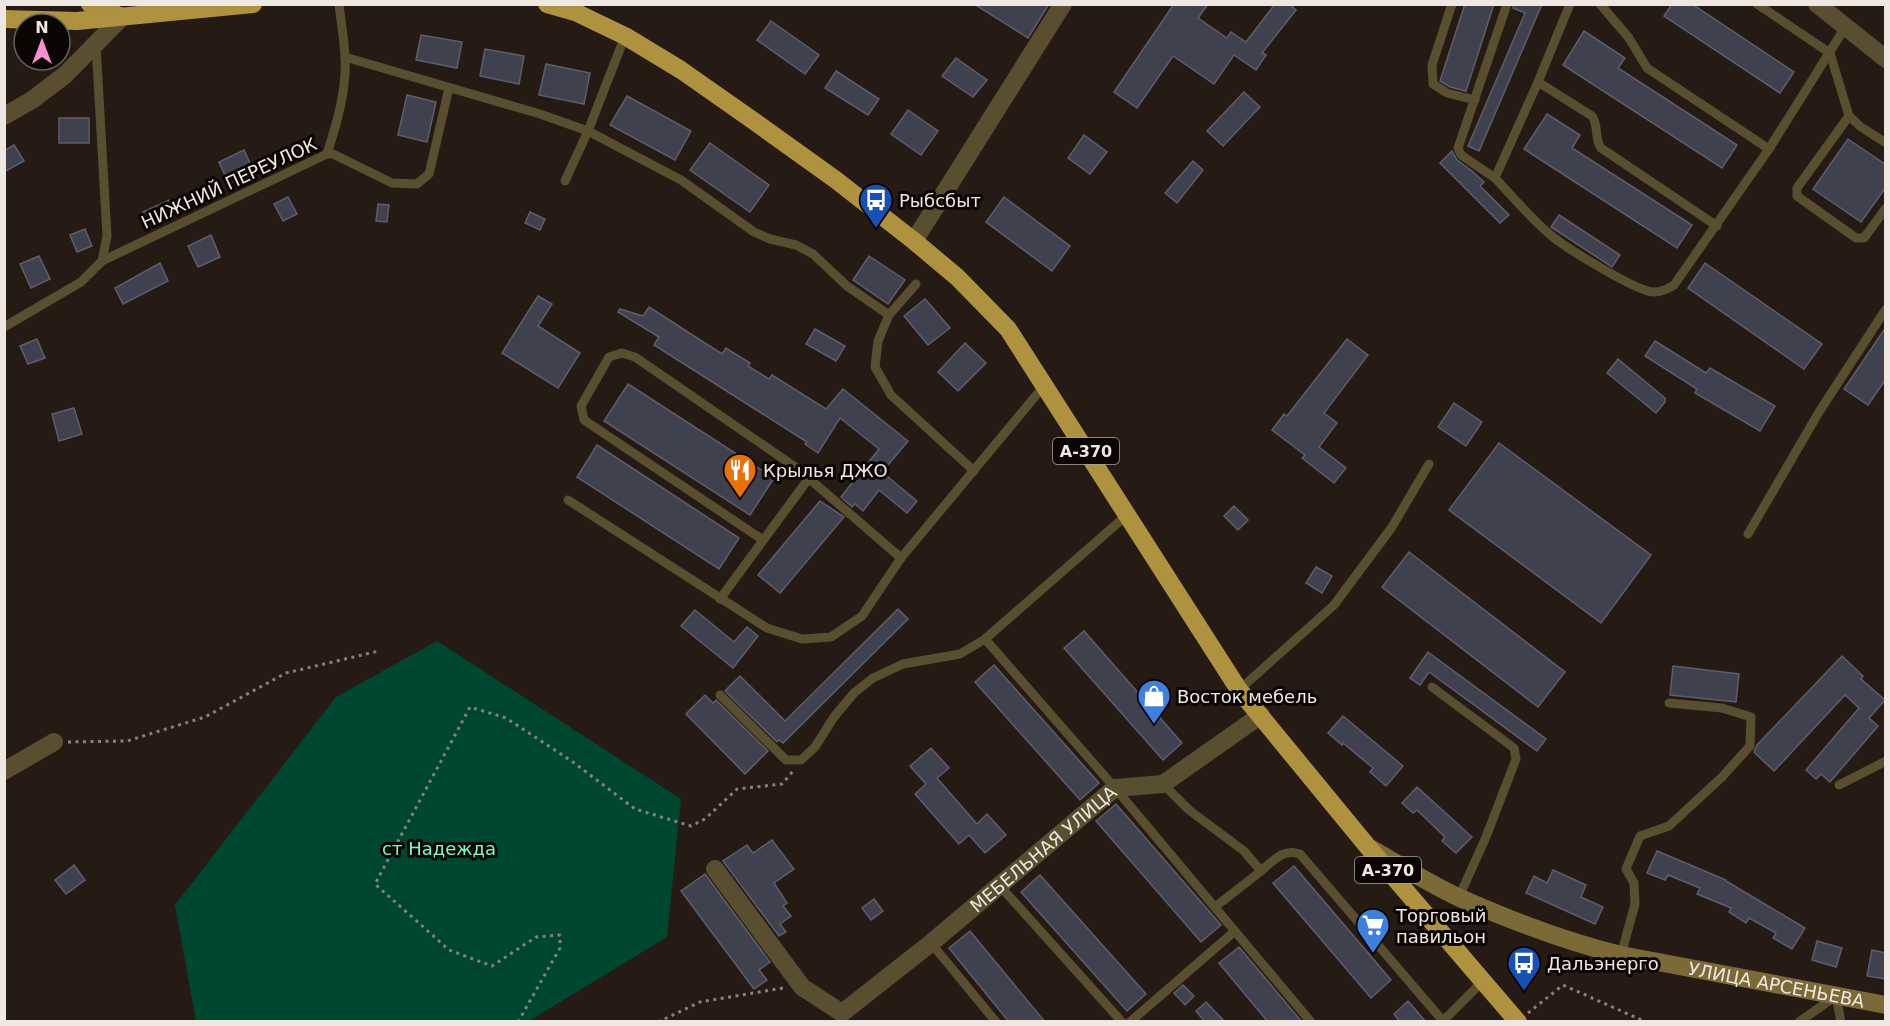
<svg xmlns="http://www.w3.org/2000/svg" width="1890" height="1026" viewBox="0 0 1890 1026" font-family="'DejaVu Sans',sans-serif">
  <rect width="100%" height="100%" fill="#261a14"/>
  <path fill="#004731" d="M437 641 681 799 667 937 529 1021H196L175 905 336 697Z"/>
  <g fill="#40414e" stroke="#5d5e6c" stroke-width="1.5">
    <path d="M974 4H1049L1028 38Z"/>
    <path d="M1174 4H1208L1198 18 1227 38 1231 32 1246 42 1275 4H1289L1296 10 1262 53 1266 55 1256 70 1234 55 1214 84 1173 56 1137 108 1114 92Z"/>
    <path d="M1465 4H1494L1466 91 1450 87 1440 81Z"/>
    <path d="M1514 4H1542L1479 151 1468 146 1525 13 1513 8Z"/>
    <path d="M1672 4H1692L1794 72 1780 93 1664 16Z"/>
    <path d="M771 21 819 55 805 74 757 40Z"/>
    <path d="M1584 31 1625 58 1618 68 1737 145 1722 168 1563 65Z"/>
    <path d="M421 35 462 42 457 68 416 60Z"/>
    <path d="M485 49 524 56 519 84 480 76Z"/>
    <path d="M956 58 987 80 973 97 942 76Z"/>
    <path d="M546 64 590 73 584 104 539 95Z"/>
    <path d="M836 71 879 99 868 115 825 88Z"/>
    <path d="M1244 92 1260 107 1223 146 1207 131Z"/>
    <path d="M407 95 436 102 427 142 398 135Z"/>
    <path d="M627 96 691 131 675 160 610 125Z"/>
    <path d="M908 110 938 131 921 155 891 134Z"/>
    <path d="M1547 114 1580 135 1572 148 1692 225 1677 248 1524 149Z"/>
    <rect x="59" y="118" width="30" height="25"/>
    <path d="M1084 135 1107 152 1090 174 1068 158Z"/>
    <path d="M1848 139 1886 165V187L1861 222 1813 189Z"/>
    <path d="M710 143 769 185 750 212 690 170Z"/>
    <path d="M14 145 24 161 4 172V151Z"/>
    <path d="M244 150 254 172 229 184 219 162Z"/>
    <path d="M1452 151 1457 160 1472 171 1484 182 1480 186 1509 215 1500 223 1440 163Z"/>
    <path d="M1193 161 1203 170 1177 203 1165 193Z"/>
    <path d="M288 197 297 214 283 221 274 204Z"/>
    <path d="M1004 197 1070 246 1052 271 986 222Z"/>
    <path d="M170 200 176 214 149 226 143 212Z"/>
    <path d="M378 204 389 205 387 222 376 221Z"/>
    <path d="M530 212 545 219 540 230 525 223Z"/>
    <path d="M1559 215 1620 255 1612 267 1551 227Z"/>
    <path d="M85 229 92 246 77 252 70 235Z"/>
    <path d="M211 235 220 257 198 267 188 246Z"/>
    <path d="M39 256 50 279 31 288 20 264Z"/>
    <path d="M869 256 905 280 888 304 853 280Z"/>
    <path d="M160 263 168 281 123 304 115 288Z"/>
    <path d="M1705 263 1822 344 1804 369 1688 288Z"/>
    <path d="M538 296 552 304 538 326 580 353 558 388 502 353Z"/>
    <path d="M925 299 950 328 928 345 904 316Z"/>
    <path d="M649 307 722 354 726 348 750 363 748 366 769 379 772 375 826 409 843 389 908 441 882 472 917 501 907 513 879 490 863 511 855 504 852 507 841 497 879 449 840 418 818 453 805 444 807 442 654 345 659 337 618 312 620 309 643 316Z"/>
    <path d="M1886 327V379L1868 405 1844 389Z"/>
    <path d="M815 329 845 346 836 361 806 344Z"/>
    <path d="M37 339 45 358 28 364 20 346Z"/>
    <path d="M1347 339 1368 355 1324 413 1337 423 1319 447 1346 468 1334 483 1302 458 1305 455 1272 430 1284 414 1287 416Z"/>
    <path d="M1655 341 1706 373 1710 368 1775 406 1760 431 1695 393 1697 389 1645 356Z"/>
    <path d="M965 343 986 363 958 391 938 372Z"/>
    <path d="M1618 359 1665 398V402L1656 413 1607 373Z"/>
    <path d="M628 384 774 478 750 515 604 421Z"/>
    <path d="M1454 403 1482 422 1466 446 1438 427Z"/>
    <path d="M74 408 82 434 59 441 52 414Z"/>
    <path d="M1499 443 1651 555 1601 623 1449 510Z"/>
    <path d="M597 445 739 538 719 569 577 477Z"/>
    <path d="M820 501 844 517 780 593 758 575Z"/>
    <path d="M1234 506 1248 520 1238 530 1224 516Z"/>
    <path d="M1409 552 1565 672 1538 707 1382 587Z"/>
    <path d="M1316 567 1332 576 1322 593 1306 583Z"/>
    <path d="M898 609 908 619 783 743 779 740 777 742 725 691 740 676 785 721Z"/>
    <path d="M695 610 734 642 747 627 758 636 733 668 681 626Z"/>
    <path d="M1084 631 1182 743 1163 760 1064 648Z"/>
    <path d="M1428 652 1546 739 1537 751 1429 672 1420 685 1410 678Z"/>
    <path d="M1842 656 1863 676 1861 679 1885 700 1869 718 1878 726 1830 782 1821 774 1816 779 1806 770 1859 708 1845 695 1774 771 1754 752 1757 745Z"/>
    <path d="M994 665 1099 783 1080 800 975 682Z"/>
    <path d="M1673 666 1739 674 1736 702 1670 695Z"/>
    <path d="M705 695 713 703 716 700 768 751 745 774 686 714Z"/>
    <path d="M1343 716 1403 766 1386 786 1370 772 1373 768 1343 743 1342 745 1328 733Z"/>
    <path d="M931 748 949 768 937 778 977 824 987 814 1006 835 985 853 969 835 959 844 915 794 926 784 910 766Z"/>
    <path d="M1417 787 1472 837 1456 853 1442 841 1445 837 1417 810 1413 813 1402 803Z"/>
    <path d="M1116 804 1221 925 1201 942 1096 821Z"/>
    <path d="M772 840 794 869 774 883 787 903 783 906 791 916 780 924 786 932 779 936 723 861 747 845 753 853Z"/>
    <path d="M1657 851 1726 880V881L1805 928 1792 949 1773 938 1776 933 1749 918 1746 923 1729 912 1731 908 1697 894 1700 888 1668 875 1665 880 1647 873Z"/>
    <path d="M74 865 85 880 66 894 55 880Z"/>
    <path d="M1294 866 1391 980 1371 998 1273 883Z"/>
    <path d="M1553 870 1586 885 1581 897 1603 907 1595 924 1526 893 1534 876 1547 883Z"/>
    <path d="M705 874 770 962 759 970 767 980 754 989 681 891Z"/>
    <path d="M1040 875 1146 994 1127 1011 1021 892Z"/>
    <path d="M874 899 883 911 871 920 862 908Z"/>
    <path d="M970 931 1045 1022H1009L949 948Z"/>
    <path d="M1817 941 1842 948 1836 967 1812 960Z"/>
    <path d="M1239 947 1302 1022H1268L1219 963Z"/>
    <path d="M1872 950 1886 953V979L1867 976Z"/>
    <path d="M1183 985 1194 996 1185 1005 1174 993Z"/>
    <path d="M1408 1001 1426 1022H1400L1394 1014Z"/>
    <path d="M1206 1002 1225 1022H1205L1196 1011Z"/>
  </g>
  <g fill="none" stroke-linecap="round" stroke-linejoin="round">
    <g stroke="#8a807a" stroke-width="3" stroke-dasharray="3 4.5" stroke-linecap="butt">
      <path d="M68 742 127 741 205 717 286 673 379 651"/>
      <path d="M1528 1013 1563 985 1646 1022"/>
      <path d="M518 1022 560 948V935L536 937 492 966 449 950 375 884 470 707 506 718 573 762 635 809 691 826 705 819 737 789 782 784 793 771"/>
      <path d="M658 1022 700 1002 783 988"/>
    </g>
    <g stroke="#594e30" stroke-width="9">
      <path d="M1452 4 1432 65 1433 84 1447 93 1475 100"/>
      <path d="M1570 4 1538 82 1495 178C1512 196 1528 215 1546 231 1560 245 1636 291 1653 292 1662 292 1667 289 1674 285L1769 149 1846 26"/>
      <path d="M1600 4 1629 38 1647 68 1769 149"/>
      <path d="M1757 4 1830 53 1849 116 1861 127 1886 143"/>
      <path d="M96 45 107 236 102 261"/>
      <path d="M345 57 540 114 588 131 681 180 754 232 770 239 796 245 813 254 847 286 889 315"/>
      <path d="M1538 82 1592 116C1599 126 1594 138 1601 148L1717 226"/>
      <path d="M1849 116 1797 188V196L1856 238H1864L1886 208"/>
      <path d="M327 154C337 123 347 89 345 56 344 39 341 22 339 4"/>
      <path d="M1495 178 1461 155 1458 148 1507 4"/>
      <path d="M565 181 588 131 625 36"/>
      <path d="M916 284 889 315 878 341 875 367 891 395 974 471"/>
      <path d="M4 327 81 282 102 261 327 154H333L392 183 417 184 429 174 449 88"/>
      <path d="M568 500 767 628 802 639 831 637 862 616 901 558 1043 387"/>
      <path d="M1748 534 1819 412 1886 309"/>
      <path d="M763 540 584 420 581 406 609 357 622 353 635 357 798 469 901 558"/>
      <path d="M720 599 809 478"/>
      <path d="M985 639 1115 788 1311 1022"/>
      <path d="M1432 687 1514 748 1516 759 1486 837 1459 897"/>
      <path d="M1239 690 1334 605 1392 527 1429 464"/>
      <path d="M720 695 786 760H801L815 747 834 717 854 693 873 678 903 664 960 654 985 639 1128 514"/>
      <path d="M1163 784 1189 810 1244 851 1261 871C1273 861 1283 848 1300 854L1443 1021"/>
      <path d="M1839 785 1886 761"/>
      <path d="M1000 886 1122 1022"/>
      <path d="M1215 907 1261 871"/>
      <path d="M931 943 996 1022"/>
      <path d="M1621 955 1635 904 1634 883 1626 869 1640 836 1669 826 1722 777 1750 746 1751 717 1722 708 1669 703"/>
      <path d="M1130 1022 1235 931"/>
      <path d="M1442 1022 1483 981"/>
      <path d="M1799 1022 1836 996 1841 1022"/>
    </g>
    <g stroke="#594e30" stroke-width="18">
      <path d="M1817 4 1886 59"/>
      <path d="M4 116 32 100 65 75 122 17"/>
      <path d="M914 241 1063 4"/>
      <path d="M4 771 54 742"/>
      <path id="s1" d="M715 869 802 987 842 1013 931 943 1115 788 1163 784 1261 715"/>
    </g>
    <path stroke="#7b6a38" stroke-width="18" id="s2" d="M1372 849C1401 866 1430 884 1460 898 1512 921 1566 942 1621 955L1886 1005"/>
    <g stroke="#ae9240" stroke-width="18">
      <path d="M90 4 120 16"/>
      <path d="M547 4 575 12 625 36 681 70 758 124 836 180 914 241 957 277 1008 329 1239 690 1368 847 1518 1022"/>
      <path d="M4 19 77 21 253 4"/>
    </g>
  </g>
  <defs>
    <g id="bus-pin" transform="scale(1.725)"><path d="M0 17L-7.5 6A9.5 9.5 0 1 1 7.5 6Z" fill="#1a4fb4" stroke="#0b0604"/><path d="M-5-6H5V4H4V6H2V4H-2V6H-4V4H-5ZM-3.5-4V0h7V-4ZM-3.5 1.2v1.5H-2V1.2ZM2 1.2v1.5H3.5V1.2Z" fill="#fff"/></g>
    <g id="restaurant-pin" transform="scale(1.725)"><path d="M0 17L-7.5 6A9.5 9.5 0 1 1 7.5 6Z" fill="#e8710a" stroke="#0b0604"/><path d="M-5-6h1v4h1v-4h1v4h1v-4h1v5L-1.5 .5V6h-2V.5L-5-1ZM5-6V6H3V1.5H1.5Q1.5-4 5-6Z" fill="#fff"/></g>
    <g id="shop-pin" transform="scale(1.725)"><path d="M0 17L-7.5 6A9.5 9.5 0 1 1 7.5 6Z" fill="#3f7fe0" stroke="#0b0604"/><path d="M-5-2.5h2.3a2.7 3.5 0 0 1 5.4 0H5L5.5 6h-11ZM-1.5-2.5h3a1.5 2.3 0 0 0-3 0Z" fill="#fff"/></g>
    <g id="supermarket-pin" transform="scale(1.725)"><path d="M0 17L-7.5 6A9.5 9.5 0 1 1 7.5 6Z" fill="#3f7fe0" stroke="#0b0604"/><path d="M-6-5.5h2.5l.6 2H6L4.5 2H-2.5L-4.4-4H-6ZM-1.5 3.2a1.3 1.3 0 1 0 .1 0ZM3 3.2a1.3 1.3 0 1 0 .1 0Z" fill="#fff"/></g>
  </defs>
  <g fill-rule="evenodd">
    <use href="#bus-pin" x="876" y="200"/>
    <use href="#restaurant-pin" x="740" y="470"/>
    <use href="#shop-pin" x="1154" y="696"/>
    <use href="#supermarket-pin" x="1373" y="925"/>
    <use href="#bus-pin" x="1524" y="963"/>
  </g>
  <g text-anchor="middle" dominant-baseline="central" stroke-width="6" stroke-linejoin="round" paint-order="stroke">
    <g fill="#0b0604" stroke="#aba49f" stroke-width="1.5">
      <rect x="1053" y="438" width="66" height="26" rx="4.5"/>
      <rect x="1355" y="857" width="66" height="26" rx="4.5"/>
    </g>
    <g font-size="16" font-weight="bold" fill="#efe7e2">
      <text x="1086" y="451">А-370</text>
      <text x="1388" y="870">А-370</text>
    </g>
    <g font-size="18" fill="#efe7e2" stroke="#0b0604">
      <text transform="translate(229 183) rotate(-25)">НИЖНИЙ ПЕРЕУЛОК</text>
      <text stroke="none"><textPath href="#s1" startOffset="454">МЕБЕЛЬНАЯ УЛИЦА</textPath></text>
      <text stroke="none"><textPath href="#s2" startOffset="430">УЛИЦА АРСЕНЬЕВА</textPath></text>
    </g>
    <g font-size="18" fill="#efe7e2" stroke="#0b0604" text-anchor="start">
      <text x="899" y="200">Рыбсбыт</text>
      <text x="763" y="470">Крылья ДЖО</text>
      <text x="1177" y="696">Восток мебель</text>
      <text x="1396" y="915">Торговый<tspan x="1396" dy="21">павильон</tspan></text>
      <text x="1547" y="963">Дальэнерго</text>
    </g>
    <g font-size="18" fill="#7cfbc7" stroke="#0b0604">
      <text x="439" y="848">ст Надежда</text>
    </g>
  </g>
  <rect width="1890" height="1026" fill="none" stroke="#efe7e2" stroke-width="12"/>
  <g transform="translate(42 42)"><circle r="28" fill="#0b0604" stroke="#66605d" stroke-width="1.5"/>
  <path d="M0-4.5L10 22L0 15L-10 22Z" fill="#f690d0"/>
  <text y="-9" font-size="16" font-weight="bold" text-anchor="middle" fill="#efe7e2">N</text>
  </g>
</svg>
